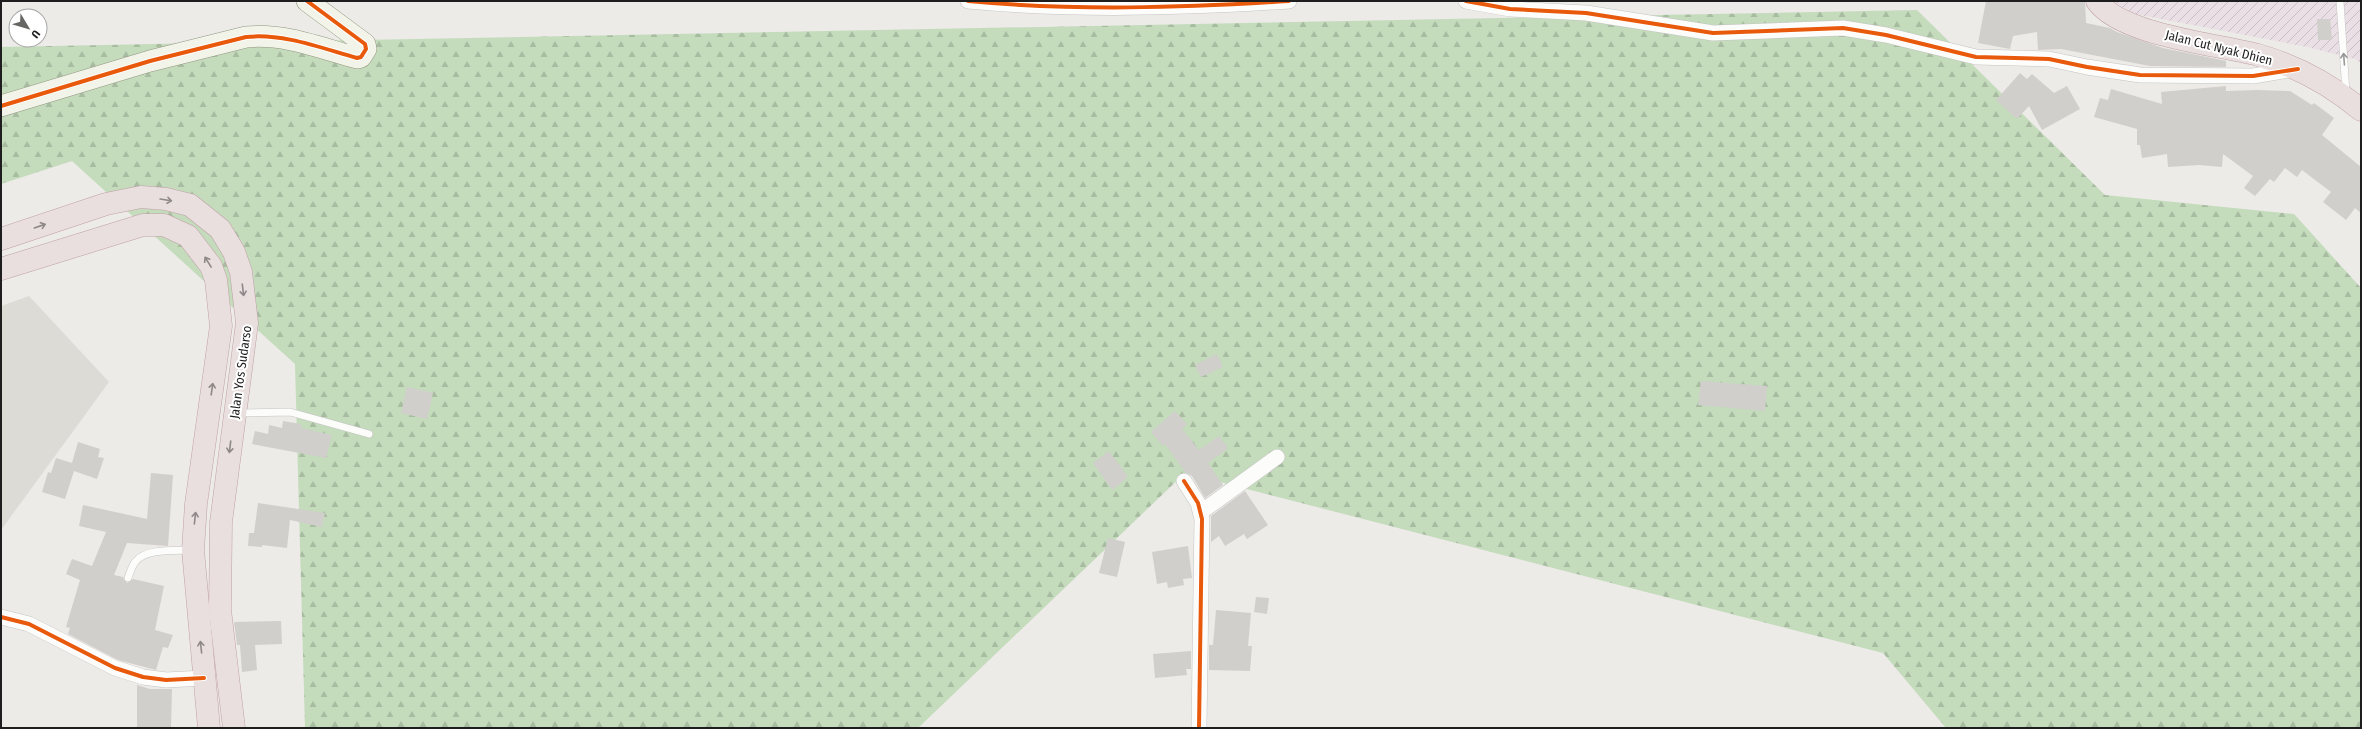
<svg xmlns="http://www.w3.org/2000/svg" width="2362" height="729" viewBox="0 0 2362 729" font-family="'Fira Sans Condensed',sans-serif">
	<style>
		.industrial { fill: url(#industrial-furrows) }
		.airport { fill: #dcdbd5 }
		.forest { fill: url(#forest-firs) }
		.building { fill: #d1cfcc }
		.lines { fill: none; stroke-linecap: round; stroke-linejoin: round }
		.lane-casing { stroke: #c5c4c3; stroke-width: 8 }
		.street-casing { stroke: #c5c4c3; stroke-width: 16 }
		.secondary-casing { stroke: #92967e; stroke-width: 22 }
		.highway-casing { stroke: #c19fa6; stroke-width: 23 }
		.lane { stroke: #fcfcfb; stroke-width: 7 }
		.street { stroke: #fcfcfb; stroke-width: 15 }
		.secondary { stroke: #f2f4ea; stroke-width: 21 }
		.highway { stroke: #e9dfdf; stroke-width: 22 }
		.cycleway-casing { stroke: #fff; stroke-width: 6 }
		.cycleway { stroke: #e8590c; stroke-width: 4 }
		.oneway { stroke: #989898 }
		.oneway2 { stroke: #8e8888 }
		.labels { text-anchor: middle; stroke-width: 4; stroke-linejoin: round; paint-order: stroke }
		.street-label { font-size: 13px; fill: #1e1e1e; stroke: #fff }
	</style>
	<defs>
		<pattern id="industrial-furrows" width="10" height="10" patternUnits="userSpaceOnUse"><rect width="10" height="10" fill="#eadfe5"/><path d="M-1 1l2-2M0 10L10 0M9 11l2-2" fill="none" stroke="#c8bfc4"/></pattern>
		<pattern id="forest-firs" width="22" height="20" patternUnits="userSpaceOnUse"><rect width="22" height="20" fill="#c4dbbc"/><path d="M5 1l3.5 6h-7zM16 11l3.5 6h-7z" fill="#a8bca1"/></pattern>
	</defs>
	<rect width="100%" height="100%" fill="#ecebe7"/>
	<polygon class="industrial" points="2112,1 2361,1 2361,63 2355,59 2307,47 2135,14"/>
	<polygon class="airport" points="29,296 109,382 1,530 1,306"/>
	<polygon class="forest" points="1917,10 2105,195 2294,214 2361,288 2361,728 1946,728 1883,653 1185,473 918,728 305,728 295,364 72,161 1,184 1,47"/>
	<g class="building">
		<polygon points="1986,1 2085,1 2086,23 2110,28 2117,32 2163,48 2226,61 2226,67 2150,66 2061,49 2038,50 2037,32 2013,36 2010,49 1978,43"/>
		<polygon points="2317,19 2330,19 2332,40 2318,40"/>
		<polygon points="2020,73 2027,79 2032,74 2054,93 2067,86 2080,109 2042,130 2029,106 2017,119 1996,100"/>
		<polygon points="2226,86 2226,91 2257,90 2290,91 2312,105 2314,103 2334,118 2322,135 2361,167 2361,213 2355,208 2346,220 2323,202 2331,192 2302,170 2297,177 2285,168 2274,182 2270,179 2255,196 2244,188 2253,176 2223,154 2222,167 2199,165 2168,167 2167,154 2142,158 2140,145 2137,145 2137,129 2094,117 2100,98 2108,100 2111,89 2162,104 2161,92"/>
		<polygon points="1217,354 1223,367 1201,377 1195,365"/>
		<polygon points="1701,381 1767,386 1765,411 1698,405"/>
		<polygon points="407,387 433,393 427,419 401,413"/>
		<polygon points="1175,411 1187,424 1182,429 1199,450 1219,436 1228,448 1208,463 1223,485 1205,498 1192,476 1185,472 1165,444 1163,446 1151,432"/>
		<polygon points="283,421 301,424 301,428 332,435 326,458 252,444 255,431 268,434 269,425 282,428"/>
		<polygon points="78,442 100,449 98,457 104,458 97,479 74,471 65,499 42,492 48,472 51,473 56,458 72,463"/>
		<polygon points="1109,451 1128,477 1112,490 1093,463"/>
		<polygon points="151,473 173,475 168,546 127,543 114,575 123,577 127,583 133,579 164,586 155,630 173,635 168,648 163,647 156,670 118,660 68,634 70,628 66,627 80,580 66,574 72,559 92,566 106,532 79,526 83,505 147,519"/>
		<polygon points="1245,491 1268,525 1247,539 1244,534 1225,546 1219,536 1211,542 1211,516"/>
		<polygon points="258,503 325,513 322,527 290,520 287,548 262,545 262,547 248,546 249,533 254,533"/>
		<polygon points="1108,538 1125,542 1117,577 1099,573"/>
		<polygon points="1188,546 1192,578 1183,579 1184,585 1168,588 1167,582 1157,584 1152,552"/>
		<polygon points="1256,597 1269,598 1267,614 1254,612"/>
		<polygon points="1216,610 1251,613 1248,646 1252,646 1250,671 1209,670 1209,645 1213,645"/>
		<polygon points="281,621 282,644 255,645 257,670 242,672 240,645 237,645 234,622"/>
		<polygon points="1191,651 1191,669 1186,669 1187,675 1155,678 1153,654"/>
		<polygon points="137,685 150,689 172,689 171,728 137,728"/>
	</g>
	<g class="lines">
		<defs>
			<g id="lane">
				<polyline points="2340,1 2346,93"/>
				<polyline points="238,413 290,412 369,434"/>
				<path d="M128 578C130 573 132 565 136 561 147 548 176 551 191 550"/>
			</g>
			<g id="street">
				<path d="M968 1C1075 11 1181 8 1289 1"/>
				<polyline points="1466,1 1510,9 1586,13 1713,33 1843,28 1886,35 1976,57 2049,59 2087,67 2140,75 2253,76 2295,69"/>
				<polyline points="1184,481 1198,503 1202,519 1199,728"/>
				<polyline points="1201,512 1277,457"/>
				<polyline points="1,617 29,624 115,668 143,677 166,680 204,678"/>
			</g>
			<path id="secondary" d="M1 106 150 61 246 37C283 33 321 48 357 58L361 57 366 49 365 44 307 1"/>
			<g id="highway">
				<path d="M2097 1C2121 35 2216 44 2258 55 2297 66 2330 84 2361 110"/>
				<polyline points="1,239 106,204 141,197 166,199 190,205 220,229 234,252 241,272 247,323 221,522 220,610 234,728"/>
				<polyline points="1,269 143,225 164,225 188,236 211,266 216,280 221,326 196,504 193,550 209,728"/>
			</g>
		</defs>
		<use href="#lane" class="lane-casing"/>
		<use href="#street" class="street-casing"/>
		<use href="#secondary" class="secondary-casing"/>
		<use href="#highway" class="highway-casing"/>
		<use href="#lane" class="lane"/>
		<use href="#street" class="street"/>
		<use href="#secondary" class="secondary"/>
		<use href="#highway" class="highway"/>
		<defs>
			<g id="cycleway">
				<path d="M968 1C1075 11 1181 8 1289 1"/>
				<polyline points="1466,1 1510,9 1586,13 1713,33 1843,28 1886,35 1976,57 2049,59 2087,67 2140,75 2253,76 2298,69"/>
				<path d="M1 106 150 61 246 37C283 33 321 48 357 58L361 57 366 49 365 44 307 1"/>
				<polyline points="1184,481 1198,503 1202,519 1199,728"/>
				<polyline points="1,617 29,624 115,668 143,677 166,680 204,678"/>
			</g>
		</defs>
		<use href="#cycleway" class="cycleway-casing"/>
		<use href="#cycleway" class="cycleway"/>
	</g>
	<defs><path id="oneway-shaft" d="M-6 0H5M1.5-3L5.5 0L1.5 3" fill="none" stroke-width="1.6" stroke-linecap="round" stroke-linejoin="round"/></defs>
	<use class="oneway" href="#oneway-shaft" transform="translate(2344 59) rotate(-94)"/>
	<g class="oneway2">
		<use href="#oneway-shaft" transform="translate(166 200) rotate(9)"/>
		<use href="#oneway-shaft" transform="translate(40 226) rotate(-19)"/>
		<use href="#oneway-shaft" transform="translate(208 262) rotate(-122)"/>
		<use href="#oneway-shaft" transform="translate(243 290) rotate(83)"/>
		<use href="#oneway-shaft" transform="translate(212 389) rotate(-82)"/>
		<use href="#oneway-shaft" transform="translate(230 447) rotate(97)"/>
		<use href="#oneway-shaft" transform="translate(195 518) rotate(-84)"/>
		<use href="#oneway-shaft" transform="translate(201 647) rotate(-96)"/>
	</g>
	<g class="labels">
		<g class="street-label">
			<text transform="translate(2219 47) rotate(14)" y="5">Jalan Cut Nyak Dhien</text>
			<text transform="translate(240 372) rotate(-82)" y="5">Jalan Yos Sudarso</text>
		</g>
	</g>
	<rect width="2362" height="729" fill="none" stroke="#1e1e1e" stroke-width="4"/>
	<g transform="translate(28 28) rotate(128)"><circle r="19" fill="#ffffff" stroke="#a5a5a5"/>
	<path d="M0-3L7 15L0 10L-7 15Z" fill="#666664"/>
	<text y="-6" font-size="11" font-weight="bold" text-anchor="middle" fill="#1e1e1e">U</text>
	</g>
</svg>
